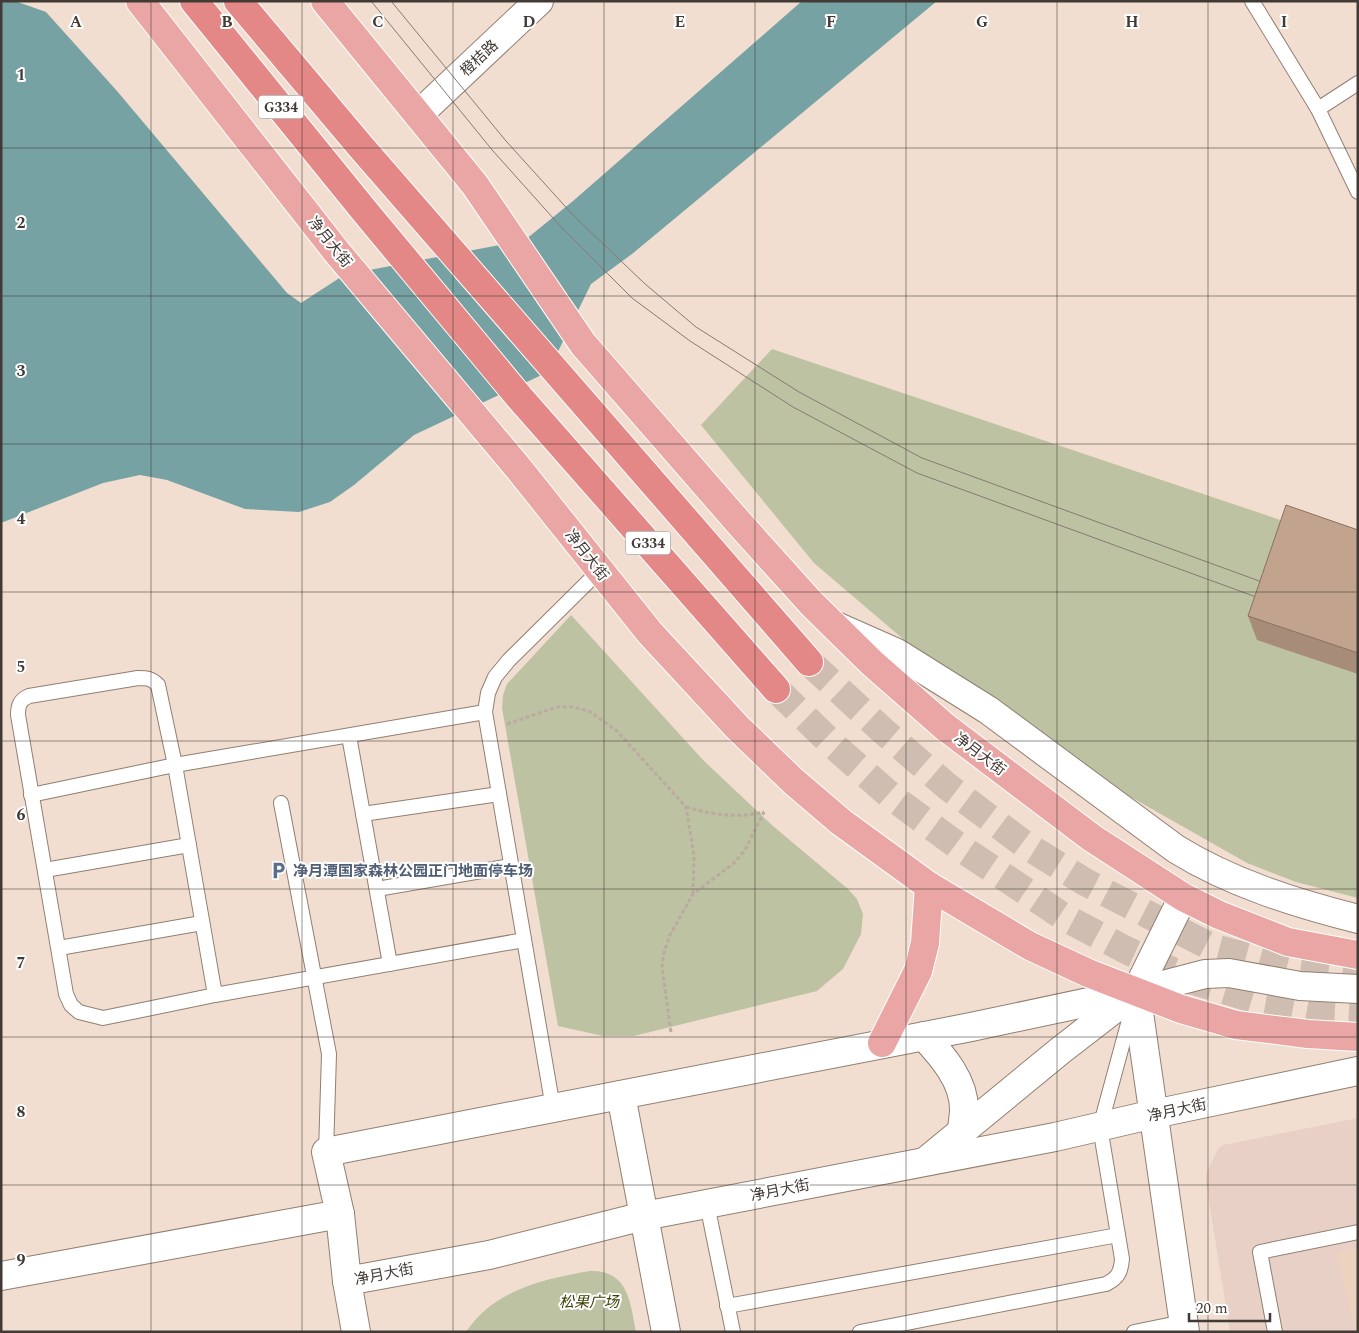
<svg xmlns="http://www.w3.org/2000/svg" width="1359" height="1333" viewBox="0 0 1359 1333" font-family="Spectral,'Noto Sans SC',serif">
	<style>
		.built { fill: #edd2bf }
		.industrial { fill: #e8d0c6 }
		.green { fill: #bdc2a3 }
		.water { fill: #76a2a4 }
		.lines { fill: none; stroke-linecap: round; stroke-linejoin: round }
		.trunk-tunnel { stroke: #cfbdb1; stroke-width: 28; stroke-dasharray: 28 14; stroke-linecap: butt }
		.service-casing { stroke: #917f72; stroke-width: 16 }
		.minor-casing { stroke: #917f72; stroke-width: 30 }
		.tertiary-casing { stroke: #917f72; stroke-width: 30 }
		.primary-casing { stroke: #fff; stroke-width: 30 }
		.trunk-casing { stroke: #fff; stroke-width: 30 }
		.path { stroke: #baaa9f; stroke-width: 3; stroke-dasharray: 4 2.5; stroke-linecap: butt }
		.service { stroke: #fff; stroke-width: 14 }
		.minor { stroke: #fff; stroke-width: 28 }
		.tertiary { stroke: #fff; stroke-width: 28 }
		.primary { stroke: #eaa6a4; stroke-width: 28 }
		.trunk { stroke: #e38886; stroke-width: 28 }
		.tram { stroke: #877a72; stroke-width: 1 }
		.wall { fill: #a78c7a }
		.building { fill: #c2a38e; stroke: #887263 }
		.grid { fill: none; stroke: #423a35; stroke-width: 1; stroke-opacity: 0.55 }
		.labels { text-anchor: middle; stroke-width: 4; stroke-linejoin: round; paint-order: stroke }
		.shield { fill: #fff; stroke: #7b7572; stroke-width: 1 }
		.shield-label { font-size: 14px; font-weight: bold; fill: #423a35 }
		.street-label { font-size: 15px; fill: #423a35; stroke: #fff }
		.service-label { font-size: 15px; font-weight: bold; fill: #4e5e75; stroke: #fff; text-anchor: start }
		.park-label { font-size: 15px; font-style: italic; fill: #3d4004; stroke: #fff }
		.grid-label { font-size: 16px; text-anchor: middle; font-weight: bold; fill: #423a35; stroke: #fff; stroke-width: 4; stroke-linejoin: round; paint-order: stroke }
	</style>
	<rect width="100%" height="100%" fill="#f2ded0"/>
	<polygon class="built" points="1358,1248 1358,1332 1355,1332 1338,1252"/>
	<polygon class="industrial" points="1358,1118 1358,1248 1338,1252 1355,1332 1230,1332 1206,1183 1206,1173 1218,1149 1223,1145"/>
	<g class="green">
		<polygon points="772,349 1358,546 1358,898 1296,882 1247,863 1129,796 964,691 814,563 701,425"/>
		<polygon points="571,615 703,760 773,826 848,889 857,899 863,914 861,934 843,969 817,991 634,1036 603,1036 558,1026 502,708 503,695 507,684"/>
		<path d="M590 1271C628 1270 630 1301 636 1332H466C494 1290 543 1279 590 1271Z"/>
	</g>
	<polygon class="water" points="1,1 15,1 46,12 117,91 287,293 301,303 344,275 525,240 573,201 802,1 937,1 632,254 591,284 548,372 414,435 354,485 330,502 299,512 245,509 167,480 140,475 103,483 1,523"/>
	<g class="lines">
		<g class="trunk-tunnel">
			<polyline points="809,662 882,730 948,787 1024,844 1085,882 1211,947 1289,968 1358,977"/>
			<polyline points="776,689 832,744 892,797 958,846 1064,917 1126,950 1194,981 1257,1000 1316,1011 1358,1013"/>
		</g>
		<defs>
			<g id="service">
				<polyline points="1252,1 1318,109 1358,192"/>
				<polyline points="1318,109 1358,83"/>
				<polyline points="349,736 390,964"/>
				<polyline points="31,795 175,765 485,712"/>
				<polyline points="281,803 329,1054 326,1152"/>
				<polyline points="363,814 499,794"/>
				<polyline points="45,870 189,845"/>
				<polyline points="377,889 511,866"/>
				<polyline points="59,948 202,923"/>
				<path d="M215 995 175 765 158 685C151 678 147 678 138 678L29 696C20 700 18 705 18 715L66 994 71 1005 79 1012 103 1018 215 995 524 940"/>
				<polyline points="553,1108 485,712 488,693 495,677 509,660 599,571"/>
				<polyline points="707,1204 733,1332"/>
				<polyline points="727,1306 1118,1235"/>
				<path d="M860 1332 1106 1284C1118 1278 1121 1272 1122 1259L1100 1127 1132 1009"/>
				<polyline points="1134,1332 1183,1322 1186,1325"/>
				<polyline points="1275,1332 1260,1252 1358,1232"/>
			</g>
			<g id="minor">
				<polyline points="418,115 539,1"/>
				<polyline points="1136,992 1185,1332"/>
				<polyline points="621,1095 666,1332"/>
				<polyline points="347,1281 356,1332"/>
			</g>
			<g id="tertiary">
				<path d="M836 626 897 653 988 710 1176 849C1231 883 1295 903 1358 919"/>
				<polyline points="1358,989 1300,986 1229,973 1205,974 1136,992 971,1027 326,1152 340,1214 347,1281 489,1255 644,1216 1055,1137 1154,1114 1358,1071"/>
				<path d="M924 1036C942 1056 964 1080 964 1109 964 1117 962 1125 962 1132"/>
				<polyline points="927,1160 1061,1050 1136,992 1183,897"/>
				<polyline points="1,1276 340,1214"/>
			</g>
			<g id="primary">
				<polyline points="140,1 336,251 519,469 650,633 737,727 793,781 841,822 929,886 1030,946 1088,973 1181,1009 1236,1025 1308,1034 1358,1037"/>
				<polyline points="325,1 475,185 583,344 739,523 811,603 872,663 945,727 1092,838 1183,897 1219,915 1288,942 1358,955"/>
				<polyline points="882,1043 918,971 925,943 929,886"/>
			</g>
			<g id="trunk">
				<polyline points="194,1 367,214 520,398 776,689"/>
				<polyline points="238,1 361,147 809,662"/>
			</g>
		</defs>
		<use href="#service" class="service-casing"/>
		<use href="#minor" class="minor-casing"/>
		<use href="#tertiary" class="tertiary-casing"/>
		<use href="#primary" class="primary-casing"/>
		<use href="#trunk" class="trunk-casing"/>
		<g class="path">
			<polyline points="507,724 557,707 573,707 589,711 617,731 686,807 694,855 693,894"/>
			<path d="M686 807C712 814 736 819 764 812"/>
			<polyline points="671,1032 662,967 664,952 670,935 693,894 734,863 745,850 764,812"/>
		</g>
		<use href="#service" class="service"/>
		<use href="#minor" class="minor"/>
		<use href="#tertiary" class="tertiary"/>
		<use href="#primary" class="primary"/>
		<use href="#trunk" class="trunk"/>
		<g class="tram">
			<polyline points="371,1 493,151 562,228 632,298 690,341 793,407 917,473 1267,601"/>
			<polyline points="391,1 506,141 573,215 644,283 696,327 799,392 922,458 1273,586"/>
		</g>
	</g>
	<polygon class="wall" points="1358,530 1358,674 1257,640 1248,616"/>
	<polygon class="building" points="1286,505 1358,530 1358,653 1248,616"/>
	<path class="grid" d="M151 1V1332M302 1V1332M453 1V1332M604 1V1332M755 1V1332M906 1V1332M1057 1V1332M1208 1V1332M1 148H1358M1 296H1358M1 444H1358M1 592H1358M1 741H1358M1 889H1358M1 1037H1358M1 1185H1358"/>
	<defs>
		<symbol id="parking-bare" viewBox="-9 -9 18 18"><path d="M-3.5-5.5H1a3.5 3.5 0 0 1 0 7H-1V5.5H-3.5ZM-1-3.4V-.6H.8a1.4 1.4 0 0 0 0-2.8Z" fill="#5c6f8a" stroke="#fff" stroke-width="2.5" paint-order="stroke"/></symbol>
	</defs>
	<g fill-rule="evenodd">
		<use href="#parking-bare" x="266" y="858" width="25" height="25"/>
	</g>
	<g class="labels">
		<g class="shield">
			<rect x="258.5" y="95.5" width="45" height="23" rx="4"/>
			<rect x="625.5" y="531.5" width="45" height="23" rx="4"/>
		</g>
		<g class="shield-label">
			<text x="281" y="112">G334</text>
			<text x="648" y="548">G334</text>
		</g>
		<g class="street-label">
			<text transform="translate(479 58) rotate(-43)" y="5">橙桔路</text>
			<text transform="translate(330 242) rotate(51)" y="5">净月大街</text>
			<text transform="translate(587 555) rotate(52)" y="5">净月大街</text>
			<text transform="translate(980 754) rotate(37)" y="5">净月大街</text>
			<text transform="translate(1177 1110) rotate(-12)" y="5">净月大街</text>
			<text transform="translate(780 1190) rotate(-11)" y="5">净月大街</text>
			<text transform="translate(384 1274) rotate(-11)" y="5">净月大街</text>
		</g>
		<g class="service-label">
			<text x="293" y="876">净月潭国家森林公园正门地面停车场</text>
		</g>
		<g class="park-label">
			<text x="589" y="1307">松果广场</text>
		</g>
	</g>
	<g class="grid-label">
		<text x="76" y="27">A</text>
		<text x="227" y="27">B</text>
		<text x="378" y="27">C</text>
		<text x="529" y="27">D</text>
		<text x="680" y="27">E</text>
		<text x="831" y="27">F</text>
		<text x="982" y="27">G</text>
		<text x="1132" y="27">H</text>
		<text x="1284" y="27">I</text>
		<text x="21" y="80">1</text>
		<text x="21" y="228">2</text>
		<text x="21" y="376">3</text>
		<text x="21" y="524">4</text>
		<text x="21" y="672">5</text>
		<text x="21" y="820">6</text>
		<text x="21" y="968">7</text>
		<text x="21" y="1117">8</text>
		<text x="21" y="1265">9</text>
	</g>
	<rect width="1359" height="1333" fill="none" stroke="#423a35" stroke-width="5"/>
	<path d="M1189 1313v8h81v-8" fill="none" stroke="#423a35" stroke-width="2.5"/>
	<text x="1196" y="1313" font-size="15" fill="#423a35" stroke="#ffffff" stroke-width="4" paint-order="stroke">20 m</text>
</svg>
